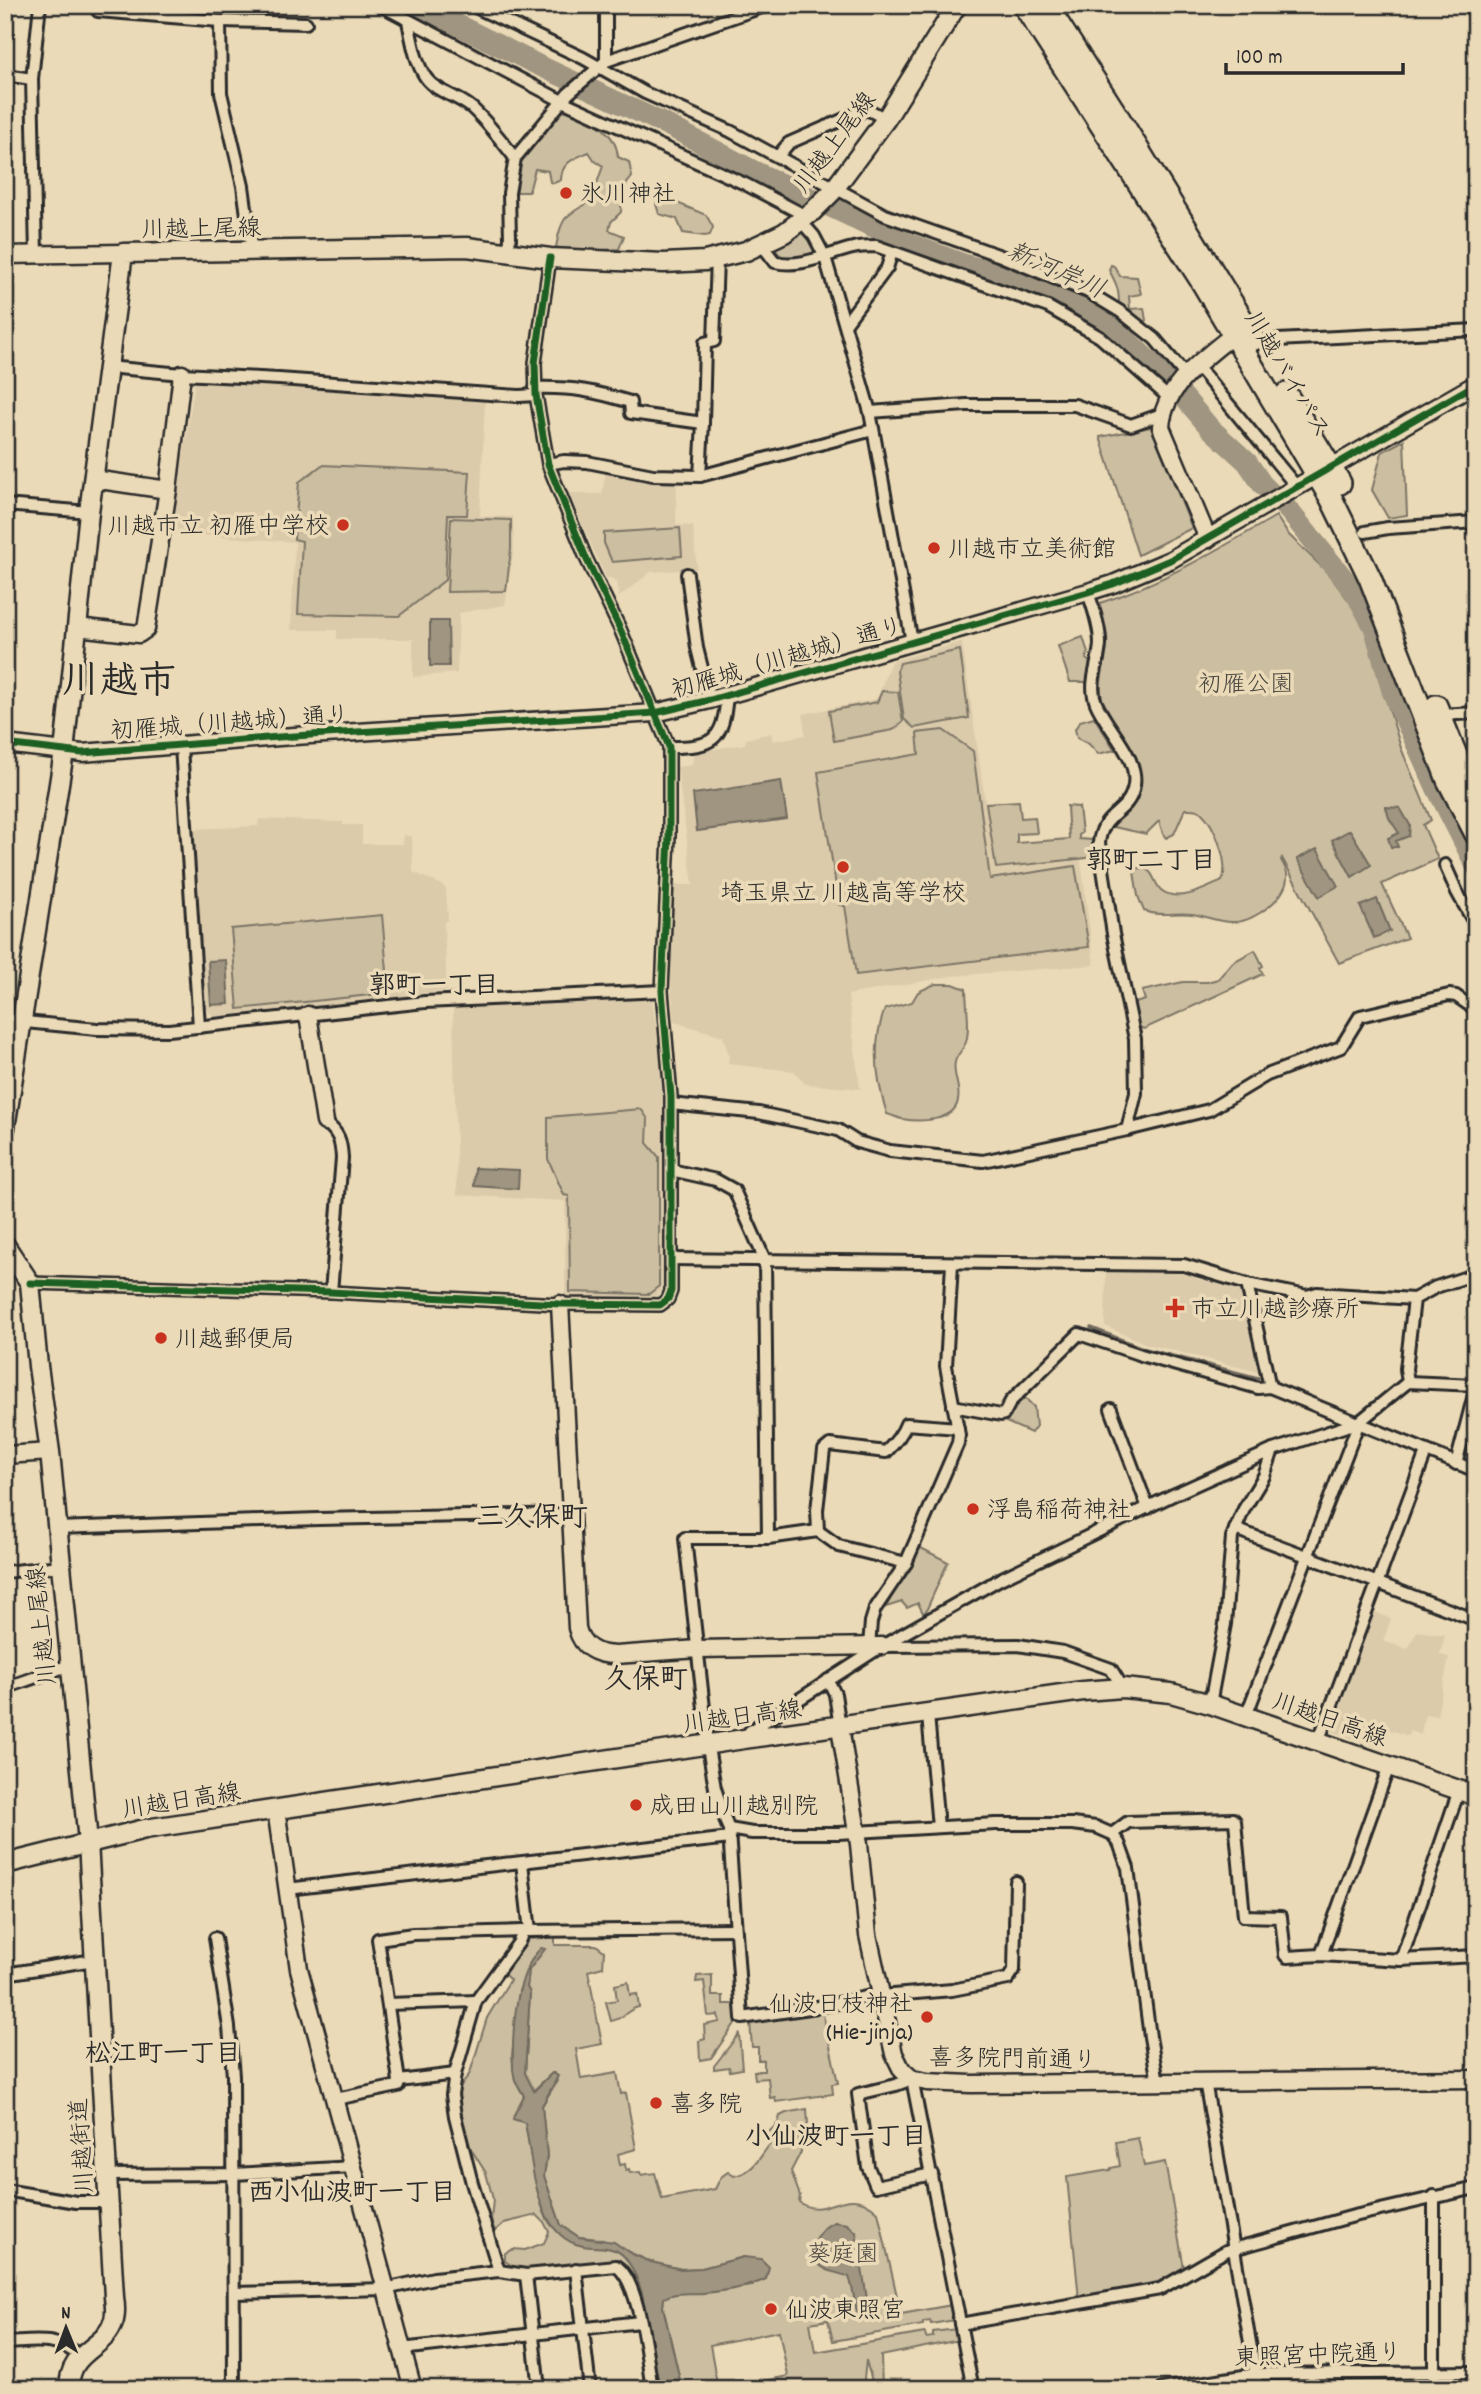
<svg xmlns="http://www.w3.org/2000/svg" width="1481" height="2394" viewBox="0 0 1481 2394" font-family="Dekko,'Klee One',sans-serif">
	<style>
		.built { fill: #dbcbab }
		.green { fill: #ccbea0; stroke: #7c7466; stroke-width: 2 }
		.water { fill: #9f9580; stroke: #716b5e; stroke-width: 2 }
		.lines { fill: none; stroke-linecap: round; stroke-linejoin: round }
		.stream { stroke: #716b5e; stroke-width: 3.5 }
		.river { stroke: #9f9580; stroke-width: 21 }
		.street-casing { stroke: #2b2b2b; stroke-width: 16 }
		.secondary-casing { stroke: #2b2b2b; stroke-width: 21 }
		.primary-casing { stroke: #2b2b2b; stroke-width: 23 }
		.highway-casing { stroke: #2b2b2b; stroke-width: 26 }
		.street { stroke: #ebdab7; stroke-width: 10 }
		.secondary { stroke: #ebdab7; stroke-width: 16 }
		.primary { stroke: #ebdab7; stroke-width: 18 }
		.highway { stroke: #ebdab7; stroke-width: 21 }
		.cycleway-casing { stroke: #ebdab7; stroke-width: 11 }
		.cycleway { stroke: #1b5e20; stroke-width: 7 }
		.poi-dot { fill: #c8321e; stroke: #ebdab7; stroke-width: 2.5 }
		.labels { text-anchor: middle; stroke-width: 7; stroke-linejoin: round; paint-order: stroke }
		.street-label { font-size: 24px; fill: #2b2b2b; stroke: #ebdab7 }
		.poi-label { font-size: 24px; fill: #2b2b2b; stroke: #ebdab7; text-anchor: start }
		.park-label { font-size: 24px; fill: #4b4842; stroke: #ebdab7 }
		.water-label { font-size: 26px; font-style: italic; fill: #484640; stroke: #ebdab7 }
		.neighbourhood-label { font-size: 26px; font-weight: bold; fill: #2b2b2b; stroke: #ebdab7 }
		.quarter-label { font-size: 28px; font-weight: bold; fill: #2b2b2b; stroke: #ebdab7 }
		.town-label { font-size: 38px; font-weight: bold; fill: #2b2b2b; stroke: #ebdab7 }
	</style>
	<rect width="100%" height="100%" fill="#ebdab7"/>
	<filter id="ink" filterUnits="userSpaceOnUse"><feTurbulence type="fractalNoise" baseFrequency=".0143" numOctaves="2"/><feDisplacementMap in="SourceGraphic" scale="14" xChannelSelector="R" yChannelSelector="G"/><feConvolveMatrix kernelMatrix="1 2 1 2 8 2 1 2 1" color-interpolation-filters="sRGB"/></filter>
	<g filter="url(#ink)">
		<g class="built">
			<polygon points="195,380 485,399 480,516 513,517 514,548 505,605 459,613 457,673 413,677 413,639 337,639 337,630 291,630 295,542 172,533"/>
			<polygon points="606,470 677,479 676,525 693,526 697,569 651,572 619,597 616,581 611,578 606,578 568,493 602,494"/>
			<polygon points="962,642 995,869 1081,860 1094,965 951,976 848,995 860,1089 805,1084 794,1071 728,1064 729,1056 723,1036 674,1022 670,967 673,885 693,885 677,767 692,765 694,752 745,744 746,739 771,733 773,741 805,735 803,714 877,699 891,661"/>
			<polygon points="259,819 343,822 343,825 362,825 362,844 403,844 404,835 412,837 413,872 442,885 446,889 448,920 444,922 447,991 216,1018 201,1005 193,829 258,826"/>
			<polygon points="652,997 664,1090 663,1286 660,1293 653,1299 565,1296 565,1201 457,1195 453,1009"/>
			<polygon points="1106,1271 1193,1274 1198,1279 1241,1290 1258,1372 1147,1344 1105,1326"/>
			<polygon points="1373,1611 1391,1619 1383,1641 1408,1649 1417,1631 1445,1635 1440,1655 1449,1657 1437,1716 1425,1714 1421,1735 1410,1731 1408,1736 1387,1729 1380,1748 1328,1730"/>
		</g>
		<g class="green">
			<path d="M567 110C590 120 616 129 618 157L629 162 632 177 622 190 621 212 611 222 609 230 624 236 619 249C606 250 565 252 556 247 558 238 559 227 565 219 574 208 595 203 599 190L596 186 603 166 595 161 589 152C575 158 561 162 561 180L554 183 550 182 548 171 535 169 529 192H514L517 167 561 113Z"/>
			<polygon points="663,197 706,215 713,227 710,235 705,236 683,233 677,219 659,214 656,204 659,198"/>
			<path d="M805 230 816 244V251C802 258 785 265 775 249Z"/>
			<path d="M1111 265 1114 266 1120 276 1137 277 1141 294 1129 296 1130 309 1144 308 1147 327 1119 303C1119 289 1116 283 1109 270Z"/>
			<polygon points="1151,427 1192,528 1138,555 1100,437"/>
			<polygon points="1404,440 1407,515 1388,518 1372,490 1382,452"/>
			<polygon points="322,465 470,472 467,515 448,515 445,580 399,616 298,614 302,541 294,539 299,482"/>
			<path d="M1276 516 1288 534 1327 572 1359 611 1372 642 1374 659 1401 748 1431 820 1423 825 1438 859 1382 884 1407 938 1339 963 1282 858 1281 860C1283 864 1287 870 1287 874 1289 897 1255 921 1235 922 1218 923 1208 916 1192 914 1176 912 1159 917 1144 911L1138 896 1134 872 1138 868C1155 868 1152 881 1161 890 1178 904 1206 888 1222 881 1230 864 1215 825 1201 812 1197 808 1191 809 1185 809L1174 834 1166 838 1163 834 1159 821 1146 834 1109 826C1114 820 1121 818 1126 812 1161 778 1117 732 1102 699 1097 677 1109 659 1107 637 1106 626 1101 614 1097 604 1162 583 1218 550 1276 516Z"/>
			<polygon points="451,518 511,520 511,549 506,591 447,592"/>
			<polygon points="680,528 682,556 612,562 604,543 604,533"/>
			<polygon points="1083,637 1088,653 1086,659 1091,663 1087,684 1085,682 1070,682 1058,646"/>
			<polygon points="960,650 969,718 914,728 904,719 897,671 900,663"/>
			<polygon points="882,691 898,692 903,722 893,730 834,741 829,711 877,702"/>
			<polygon points="1094,717 1115,750 1098,754 1089,744 1077,738 1075,729 1080,721"/>
			<polygon points="943,730 973,751 990,879 1075,866 1089,947 856,975 845,906 839,905 818,772 919,754 917,733"/>
			<polygon points="1019,801 1021,818 1035,817 1037,833 1017,834 1017,843 1069,839 1067,806 1079,807 1082,833 1079,835 1079,839 1092,840 1095,857 996,868 986,803"/>
			<polygon points="382,915 389,993 238,1009 231,929"/>
			<polygon points="1255,950 1263,966 1260,968 1263,974 1144,1029 1139,1027 1132,1004 1145,1000 1142,991 1183,982 1207,982 1218,979 1233,962"/>
			<path d="M935 984H953L966 989C966 1004 970 1023 967 1038 966 1048 957 1053 955 1062 952 1074 961 1087 958 1100 955 1122 919 1122 902 1119 897 1118 892 1115 887 1114 876 1080 872 1042 885 1009L912 1002 918 992Z"/>
			<polygon points="641,1109 648,1119 647,1143 659,1157 659,1286 649,1294 570,1292 569,1196 564,1195 548,1159 548,1117"/>
			<polygon points="1023,1396 1034,1407 1036,1426 1031,1433 1006,1422 1015,1404"/>
			<polygon points="919,1547 948,1562 926,1611 923,1613 918,1603 907,1608 902,1602 886,1607"/>
			<path d="M555 1937V1945H596L604 1951 603 1967 588 1971 602 2044 576 2049 581 2079 617 2073 621 2094 626 2093 636 2149 618 2154 620 2165 625 2164 626 2170 629 2169 630 2173 640 2172 641 2175 655 2173 662 2199 715 2189 721 2177 728 2172 734 2176C754 2172 759 2158 770 2144L767 2134 778 2123 780 2116 786 2113 807 2109 808 2124 799 2135 797 2140 801 2144V2152L791 2171 800 2196 799 2202C825 2222 846 2181 878 2212L901 2314 952 2305 955 2320 931 2324 930 2321 923 2322V2325L833 2341 828 2320 810 2323 815 2352 925 2333 926 2338 933 2337V2332L956 2329 959 2340 881 2356 882 2389H873C873 2379 868 2371 866 2360L863 2389H722L788 2376 779 2331 710 2345 718 2389H682L663 2307 664 2298 671 2294 706 2292 753 2286 744 2257 702 2268 681 2269 651 2262 600 2239 579 2237 561 2225 544 2176 547 2156 542 2106 557 2081 555 2073H552L533 2091 525 2073 530 1993 527 1988 529 1970 544 1949 533 1957 519 1991 512 2055 515 2080 524 2096 514 2115 525 2122C530 2145 536 2209 552 2226 558 2232 581 2239 590 2243 605 2250 618 2246 627 2260 653 2298 645 2348 662 2389H657L635 2283 629 2270 618 2262 520 2271 505 2261V2253L513 2249 525 2250 544 2243 549 2232 544 2222 537 2215 504 2223 495 2231 491 2221 493 2199 486 2173 466 2141 458 2111V2091L470 2073 487 2018 510 1980 502 1972 529 1939Z"/>
			<polygon points="712,1975 712,1996 723,1996 723,2004 734,2004 736,2022 711,2058 700,2060 699,2041 705,2039 704,2025 720,2022 718,2015 708,2016 704,1981 696,1982 697,1976"/>
			<path d="M628 1982 630 1995 637 1994 639 2007C627 2009 624 2019 611 2021L606 2002 617 2000 615 1985Z"/>
			<polygon points="816,2011 823,2014 838,2083 832,2084 833,2094 776,2102 775,2097 770,2098 768,2078 755,2079 754,2071 764,2071 764,2060 758,2060 758,2047 752,2047 750,2022"/>
			<polygon points="739,2034 742,2069 730,2071 729,2067 714,2069 714,2066"/>
			<polygon points="1138,2138 1144,2166 1165,2162 1184,2268 1157,2283 1079,2299 1067,2177 1110,2170 1111,2168 1120,2166 1116,2142"/>
		</g>
		<g class="water">
			<polygon points="430,621 448,621 449,666 430,666"/>
			<polygon points="781,781 787,819 697,831 693,794"/>
			<polygon points="1386,807 1400,808 1410,825 1409,836 1396,841 1398,847 1391,847 1388,838 1399,833 1389,818"/>
			<polygon points="1350,830 1371,865 1352,877 1332,840"/>
			<polygon points="1317,849 1338,886 1319,897 1297,859"/>
			<polygon points="1377,899 1390,931 1374,938 1360,906"/>
			<polygon points="226,960 229,1004 211,1005 208,961"/>
			<polygon points="475,1168 519,1170 518,1189 474,1186"/>
			<path d="M541 1948 545 1949 529 1970 527 1987 530 1993 525 2073 534 2091 552 2073 558 2076 542 2106 547 2156 544 2176 561 2225 579 2237 614 2242 630 2253 651 2262 681 2269 702 2268 744 2257 761 2259 769 2267 766 2279C748 2288 725 2291 704 2293 691 2294 676 2291 664 2298L663 2307 682 2389H662C645 2349 653 2297 627 2260 616 2244 600 2249 583 2246 534 2237 533 2161 525 2123L513 2119 514 2115 524 2096 515 2080 513 2070C512 2035 514 1974 541 1948Z"/>
			<path d="M835 2222 847 2224 856 2232 870 2317 859 2318C854 2305 854 2290 849 2277 841 2273 830 2273 822 2267 805 2255 817 2227 835 2222Z"/>
		</g>
		<g class="lines">
			<polyline class="stream" points="1091,1328 1145,1349 1258,1378"/>
			<polyline class="river" points="418,5 536,64 669,126 754,171 905,242 966,265 1012,276 1057,295 1107,321 1171,382 1210,428 1247,462 1262,484 1289,511 1337,570 1357,596 1374,627 1392,691 1437,789 1476,866"/>
			<defs>
				<g id="street">
					<polyline points="99,5 98,11 220,21 221,93 243,186 252,252"/>
					<polyline points="380,5 562,101 745,184 806,216"/>
					<polyline points="471,5 583,58 645,93 730,131 885,215 998,255 1088,292 1121,312 1155,339 1186,376"/>
					<polyline points="606,5 606,61"/>
					<polyline points="220,21 306,23"/>
					<path d="M408 21C412 40 415 62 426 78 436 92 458 96 472 108 488 123 502 141 515 158"/>
					<polyline points="5,75 32,79"/>
					<polyline points="778,156 789,143 867,109 886,119"/>
					<polyline points="800,220 814,236 825,257 870,412 912,642"/>
					<path d="M762 245 775 262C802 268 827 254 853 248 860 246 868 246 876 246L1048 307 1100 337 1168 397"/>
					<polyline points="508,251 510,239 509,193 515,158 568,94 606,61 768,5"/>
					<polyline points="36,255 32,79 40,5"/>
					<polyline points="845,324 887,268 892,252"/>
					<polyline points="1255,341 1476,330"/>
					<polyline points="1197,366 1296,486"/>
					<polyline points="107,367 182,374 279,379 519,396 536,395"/>
					<path d="M535 388C574 387 593 391 630 402L631 413 703 423 705 343 714 341 717 259"/>
					<polyline points="870,412 966,405 1075,405 1131,425 1162,414"/>
					<polyline points="548,464 564,461 587,462 653,475 700,476 873,430"/>
					<polyline points="700,476 703,423"/>
					<polyline points="5,505 89,512"/>
					<polyline points="1365,532 1388,528 1476,522"/>
					<polyline points="687,574 697,648 710,700"/>
					<polyline points="1439,715 1476,713"/>
					<polyline points="181,746 199,1027"/>
					<path d="M669 747C714 747 723 741 727 695"/>
					<polyline points="1445,865 1457,892 1476,926"/>
					<polyline points="5,1020 97,1029 169,1030 425,1002 662,991"/>
					<path d="M671 1104 759 1113 838 1130 857 1142 890 1151 983 1161 1127 1130 1136 1093 1135 1039 1113 934 1099 843C1102 813 1127 814 1133 790 1142 759 1107 730 1096 703 1088 683 1099 664 1100 644 1100 626 1093 608 1088 592"/>
					<path d="M325 1122C339 1133 341 1141 342 1158L331 1292"/>
					<polyline points="1127,1130 1209,1110 1267,1075 1341,1047 1360,1016 1449,995 1456,996 1476,1010"/>
					<polyline points="671,1170 716,1180 734,1190 765,1260 768,1538"/>
					<polyline points="671,1259 1184,1265 1247,1284 1270,1387 1476,1471"/>
					<polyline points="30,1283 331,1292 560,1304 660,1305 668,1299 671,1291 671,1096 662,991 669,836 669,747 621,631 586,558 548,464 536,395 535,363 550,258"/>
					<polyline points="1247,1284 1307,1296 1317,1293 1414,1299"/>
					<polyline points="1408,1382 1406,1369 1414,1299 1436,1287 1476,1274"/>
					<polyline points="953,1406 1001,1415 1004,1414 1011,1401 1079,1334 1141,1355 1258,1388 1270,1387"/>
					<polyline points="1111,1409 1148,1508"/>
					<polyline points="1456,1464 1476,1387"/>
					<polyline points="57,1528 318,1519 570,1514"/>
					<polyline points="1235,1529 1476,1620"/>
					<path d="M818 1531 817 1510 824 1450 830 1445 886 1452C894 1444 902 1435 906 1424L958 1428"/>
					<polyline points="906,1563 839,1546 818,1531 768,1538 685,1538 709,1753 715,1788 727,1825 729,1829 752,1833 838,1833 996,1824 1072,1824 1096,1827 1112,1834 1119,1843 1128,1868 1150,2037 1158,2082"/>
					<polyline points="5,1572 60,1566"/>
					<polyline points="869,1646 871,1622 875,1609 906,1563 958,1443 959,1435 946,1366 952,1264"/>
					<polyline points="885,1646 1018,1645 1063,1652 1111,1669 1123,1688"/>
					<polyline points="828,1680 835,1694 840,1727"/>
					<polyline points="5,1688 70,1665"/>
					<polyline points="1210,1704 1225,1624 1232,1537 1244,1509 1264,1476 1273,1450"/>
					<polyline points="928,1715 938,1827"/>
					<polyline points="1246,1716 1359,1422"/>
					<polyline points="744,1739 750,1731 882,1646 1000,1579 1175,1494 1273,1450 1359,1422 1408,1382 1476,1385"/>
					<polyline points="1318,1742 1426,1452"/>
					<polyline points="729,1832 742,2018 824,2006 880,1994"/>
					<polyline points="1112,1834 1128,1822 1233,1819 1235,1821 1244,1916 1281,1917 1285,1955 1287,1957 1321,1955 1401,1960 1476,1956"/>
					<polyline points="522,1863 530,1931"/>
					<polyline points="287,1889 730,1838"/>
					<polyline points="215,1938 229,2027 233,2076 234,2389"/>
					<polyline points="1321,1955 1389,1766"/>
					<polyline points="1401,1960 1459,1790"/>
					<polyline points="5,1974 94,1960"/>
					<polyline points="881,1996 952,1990 1008,1979 1014,1970 1016,1882"/>
					<polyline points="388,2004 476,2001"/>
					<polyline points="399,2081 455,2074"/>
					<polyline points="1205,2081 1258,2389"/>
					<polyline points="336,2099 398,2086 399,2081 378,1939 413,1934 523,1931"/>
					<polyline points="932,2174 876,2186 868,2167 858,2094 896,2085 912,2079 973,2389"/>
					<polyline points="108,2175 234,2174 353,2167"/>
					<polyline points="5,2190 76,2202 109,2202"/>
					<polyline points="576,2269 590,2389"/>
					<polyline points="499,2271 472,2183 455,2116 452,2095 455,2074 476,2001 519,1942 523,1931 735,1929"/>
					<polyline points="526,2275 539,2389"/>
					<path d="M235 2293 385 2289 434 2278 499 2271 526 2275 616 2266C640 2281 647 2360 652 2389"/>
					<polyline points="960,2324 1160,2289 1226,2251 1354,2216 1476,2188"/>
					<path d="M5 2343C34 2342 58 2336 81 2357"/>
					<polyline points="401,2349 640,2322"/>
					<polyline points="1162,2389 1256,2374 1476,2372"/>
					<polyline points="1434,2389 1434,2196"/>
				</g>
				<g id="secondary">
					<polyline points="5,255 123,253"/>
					<polyline points="93,479 168,490"/>
					<path d="M1208 539 1161 427C1164 385 1204 359 1234 334"/>
					<polyline points="77,627 139,634 146,629 168,490 182,374"/>
					<polyline points="5,744 82,753 279,737 655,713 710,700 1088,592 1113,584 1170,560 1476,384"/>
					<polyline points="308,1015 325,1122"/>
					<path d="M560 1304 577 1628C582 1648 597 1655 616 1655L698 1649 882 1646"/>
					<polyline points="5,1455 50,1452"/>
					<polyline points="840,1727 859,1844 868,1935 894,2054 902,2070 912,2079 927,2082 971,2084 1476,2079"/>
					<polyline points="276,1809 299,1969 413,2389"/>
				</g>
				<g id="primary">
					<polyline points="5,1128 64,752 89,512 123,253 467,247 550,258 664,263 705,261 746,251 784,233 812,212 832,192 886,119 957,5"/>
					<path d="M5 1245 30 1283 38 1366 50 1452 88 1842 114 2297C115 2304 116 2312 114 2320 105 2351 69 2348 69 2389"/>
					<polyline points="5,1864 145,1829 744,1739 1083,1691 1123,1688 1171,1693 1210,1704 1476,1796"/>
				</g>
				<g id="highway">
					<polyline points="1024,5 1201,280 1331,498 1370,578 1448,780 1476,834"/>
					<polyline points="1046,5 1123,125 1254,339"/>
					<polyline points="1286,394 1340,483"/>
					<polyline points="1436,706 1476,804"/>
				</g>
			</defs>
			<use href="#street" class="street-casing"/>
			<use href="#secondary" class="secondary-casing"/>
			<use href="#primary" class="primary-casing"/>
			<use href="#highway" class="highway-casing"/>
			<use href="#street" class="street"/>
			<use href="#secondary" class="secondary"/>
			<use href="#primary" class="primary"/>
			<use href="#highway" class="highway"/>
			<defs>
				<g id="cycleway">
					<polyline points="5,744 82,753 279,737 655,713 710,700 1088,592 1113,584 1170,560 1476,384"/>
					<polyline points="30,1283 331,1292 560,1304 660,1305 668,1299 671,1291 671,1096 662,991 669,836 669,747 621,631 586,558 548,464 536,395 535,363 550,258"/>
				</g>
			</defs>
			<use href="#cycleway" class="cycleway-casing"/>
			<use href="#cycleway" class="cycleway"/>
		</g>
	</g>
	<g class="poi-dot">
		<circle cx="566" cy="193" r="7"/>
		<circle cx="343" cy="525" r="7"/>
		<circle cx="934" cy="548" r="7"/>
		<circle cx="843" cy="867" r="7"/>
		<path d="M1171.5 1297.5h7v7h7v7h-7v7h-7v-7h-7v-7h7z"/>
		<circle cx="161" cy="1338" r="7"/>
		<circle cx="973" cy="1509" r="7"/>
		<circle cx="636" cy="1805" r="7"/>
		<circle cx="927" cy="2017" r="7"/>
		<circle cx="656" cy="2103" r="7"/>
		<circle cx="771" cy="2309" r="7"/>
	</g>
	<g class="labels">
		<g class="street-label">
			<text transform="translate(834 142) rotate(-53)" y="8">川越上尾線</text>
			<text transform="translate(201 228) rotate(-1)" y="8">川越上尾線</text>
			<text transform="translate(1288 374) rotate(59)" y="8">川越バイパス</text>
			<text transform="translate(787 657) rotate(-16)" y="8">初雁城（川越城）通り</text>
			<text transform="translate(230 722) rotate(-4)" y="8">初雁城（川越城）通り</text>
			<text transform="translate(41 1626) rotate(-96)" y="8">川越上尾線</text>
			<text transform="translate(742 1716) rotate(-8)" y="8">川越日高線</text>
			<text transform="translate(1330 1719) rotate(19)" y="8">川越日高線</text>
			<text transform="translate(181 1800) rotate(-9)" y="8">川越日高線</text>
			<text transform="translate(1013 2058) rotate(1)" y="8">喜多院門前通り</text>
			<text transform="translate(81 2146) rotate(-94)" y="8">川越街道</text>
			<text transform="translate(1318 2354) rotate(-2)" y="8">東照宮中院通り</text>
		</g>
		<g class="poi-label">
			<text x="580" y="201">氷川神社</text>
			<text x="329" y="533" text-anchor="end">川越市立 初雁中学校</text>
			<text x="948" y="556">川越市立美術館</text>
			<text x="843" y="900" text-anchor="middle">埼玉県立 川越高等学校</text>
			<text x="1191" y="1316">市立川越診療所</text>
			<text x="175" y="1346">川越郵便局</text>
			<text x="987" y="1517">浮島稲荷神社</text>
			<text x="650" y="1813">成田山川越別院</text>
			<text x="913" y="2011" text-anchor="end">仙波日枝神社<tspan x="913" dy="28">(Hie-jinja)</tspan></text>
			<text x="670" y="2111">喜多院</text>
			<text x="785" y="2317">仙波東照宮</text>
		</g>
		<g class="park-label">
			<text x="1246" y="691">初雁公園</text>
			<text x="843" y="2261">葵庭園</text>
		</g>
		<g class="water-label">
			<text transform="translate(1057 269) rotate(24)" y="9">新河岸川</text>
		</g>
		<g class="neighbourhood-label">
			<text x="1151" y="868">郭町二丁目</text>
			<text x="434" y="993">郭町一丁目</text>
			<text x="163" y="2061">松江町一丁目</text>
			<text x="836" y="2144">小仙波町一丁目</text>
			<text x="352" y="2200">西小仙波町一丁目</text>
		</g>
		<g class="quarter-label">
			<text x="532" y="1525">三久保町</text>
			<text x="646" y="1687">久保町</text>
		</g>
		<g class="town-label">
			<text x="119" y="692">川越市</text>
		</g>
	</g>
	<rect width="1481" height="2394" fill="none" stroke="#ebdab7" stroke-width="28"/>
	<rect x="14" y="14" width="1453" height="2366" fill="none" stroke="#2b2b2b" stroke-width="2.5" filter="url(#ink)"/>
	<g transform="translate(66 2328) rotate(359)" stroke="#ebdab7" stroke-width="5" paint-order="stroke">
	<path d="M0-5L12 26L0 18L-12 26Z" fill="#2b2b2b"/>
	<text y="-10" font-size="19" font-weight="bold" text-anchor="middle" fill="#2b2b2b">N</text>
	</g>
	<path d="M1226 63v10h177v-10" fill="none" stroke="#2b2b2b" stroke-width="3.5"/>
	<text x="1236" y="63" font-size="21" fill="#2b2b2b" stroke="#ebdab7" stroke-width="5" paint-order="stroke">100 m</text>
</svg>
